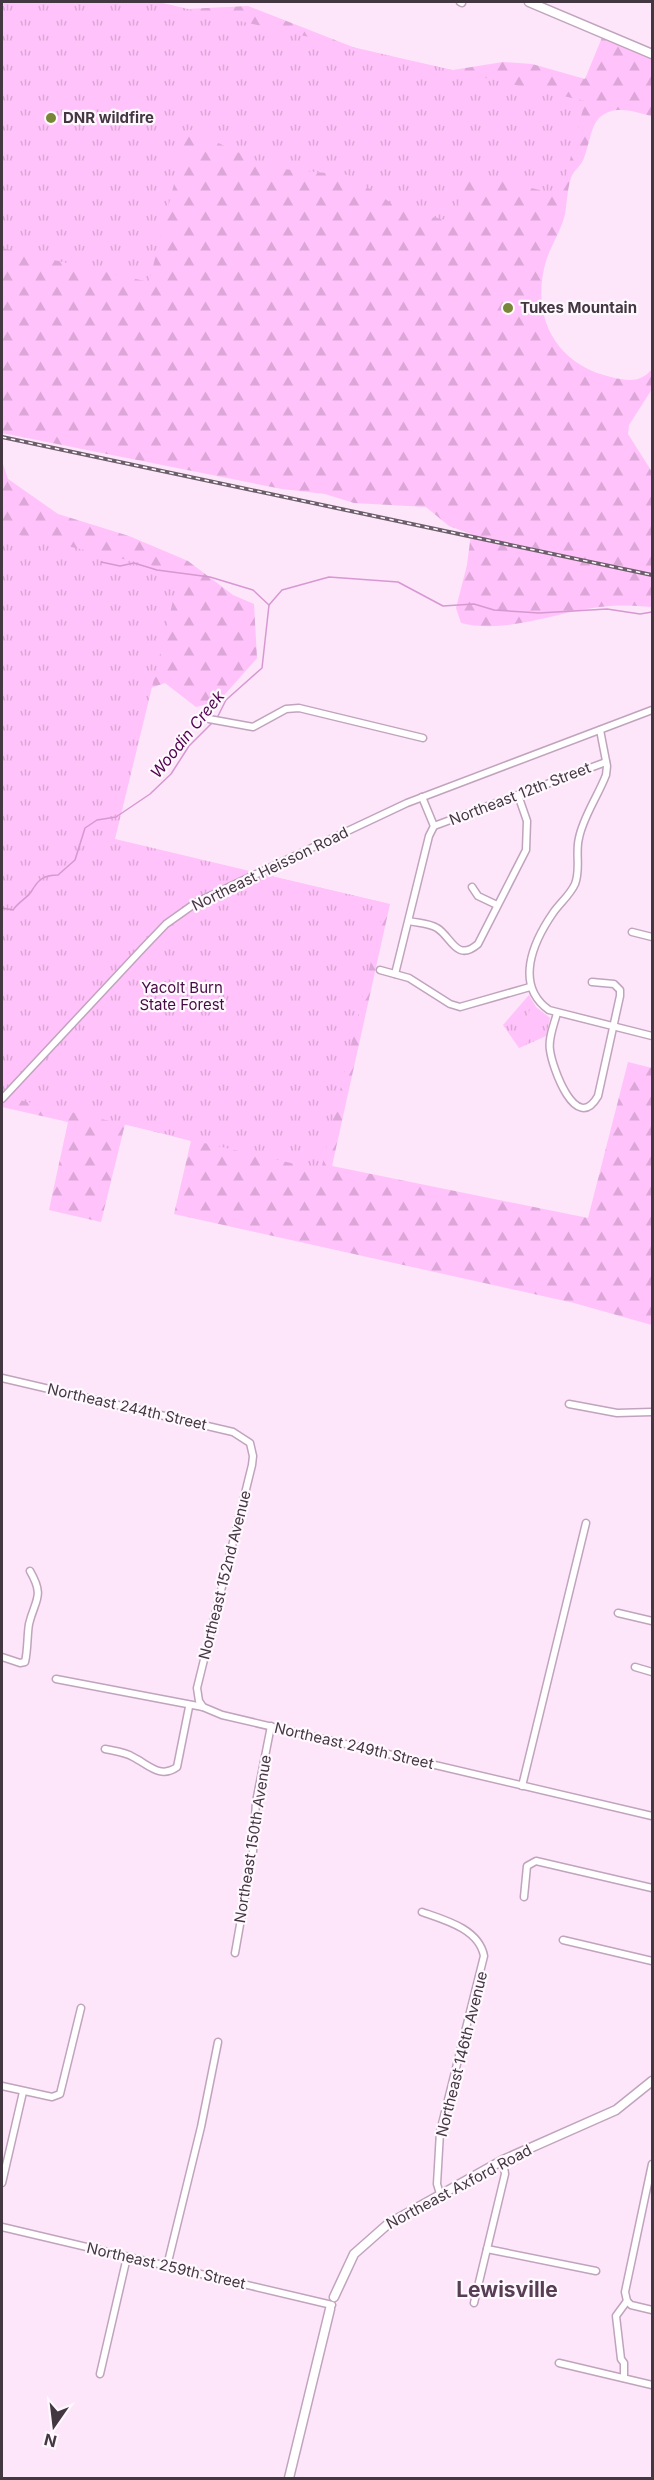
<svg xmlns="http://www.w3.org/2000/svg" width="654" height="2480" viewBox="0 0 654 2480" font-family="Inter,sans-serif">
	<style>
		.forest { fill: url(#forest-firs) }
		.park { fill: url(#park-tufts) }
		.pitch { fill: #ffc2fa }
		.lines { fill: none; stroke-linecap: round; stroke-linejoin: round }
		.stream { stroke: #d798d2; stroke-width: 1.5 }
		.minor-casing { stroke: #c0a4bd; stroke-width: 9 }
		.major-casing { stroke: #c0a4bd; stroke-width: 11 }
		.minor { stroke: #fff; stroke-width: 6 }
		.major { stroke: #fff; stroke-width: 8 }
		.rail-casing { stroke: #6d5e6b; stroke-width: 4 }
		.rail { stroke: #fff8fe; stroke-width: 1.5; stroke-dasharray: 4.5; stroke-linecap: butt }
		.poi-dot { fill: #778737; stroke: #fff8fe; stroke-width: 2 }
		.labels { text-anchor: middle; stroke-width: 4.5; stroke-linejoin: round; paint-order: stroke }
		.poi-label { font-size: 15px; font-weight: bold; fill: #433742; stroke: #fff8fe; text-anchor: start }
		.street-label { font-size: 15px; fill: #433742; stroke: #fff8fe }
		.park-label { font-size: 15px; fill: #450c43; stroke: #fff8fe }
		.water-label { font-size: 16px; font-style: italic; fill: #510150; stroke: #fff8fe }
		.district-label { font-size: 21px; font-weight: bold; fill: #573e55; stroke: #fff8fe }
	</style>
	<defs>
		<pattern id="forest-firs" width="22" height="20" patternUnits="userSpaceOnUse" patternTransform="scale(1.5)"><rect width="22" height="20" fill="#ffc2fa"/><path d="M5 1l3.5 6h-7zM16 11l3.5 6h-7z" fill="#dca7d8"/></pattern>
		<pattern id="park-tufts" width="24" height="20" patternUnits="userSpaceOnUse" patternTransform="scale(1.5)"><rect width="24" height="20" fill="#ffc2fa"/><path d="M3 7l-1-3M5 7V3M7 7l1-3M15 17l-1-3M17 17v-4M19 17l1-3" fill="none" stroke="#dca7d8"/></pattern>
	</defs>
	<rect width="100%" height="100%" fill="#fde5fa"/>
	<g class="forest">
		<path d="M2 2H157L186 9 248 6 363 51 453 70 503 62 532 64 585 79 603 35 652 56V116C636 112 615 104 600 117 590 126 589 148 583 160 580 167 573 171 571 178 567 190 567 203 565 214 561 231 551 245 546 261 530 316 555 364 611 377 627 381 641 383 652 369V389L629 425 628 434 652 472V607C639 606 624 605 610 606 561 609 511 635 461 623L456 608 467 565 471 534 449 526 426 507 354 503 325 494 282 489 2 433Z"/>
		<polygon points="2,461 8,479 58,514 129,536 188,561 233,595 254,604 257,658 219,701 196,707 165,683 139,692 2,808"/>
		<polygon points="2,838 167,911 262,874 390,904 332,1166 588,1218 628,1062 652,1068 652,1325 574,1303 174,1214 191,1141 125,1124 101,1222 49,1210 68,1122 2,1107"/>
	</g>
	<g class="park">
		<polygon points="2,2 158,2 585,101 561,195 467,173 454,222 402,210 348,175 272,168 188,129 149,282 2,248"/>
		<polygon points="2,531 180,572 115,839 385,903 321,1170 2,1096"/>
		<polygon points="529,995 536,1007 550,1018 546,1036 519,1048 503,1025"/>
	</g>
	<polygon class="pitch" points="531,1007 542,1013 526,1045 516,1041"/>
	<g class="lines">
		<g class="stream">
			<polyline points="101,562 120,566 134,563 157,570 210,577 253,590 269,605"/>
			<polyline points="217,718 226,700 262,668 269,605 282,590 329,577 398,582 443,606 474,604 494,610 539,613 607,609 640,614 652,612"/>
			<path d="M2 908 13 910C18 902 26 899 31 892 38 880 43 875 58 875L75 860 85 828 97 820 116 817 150 794 171 774 189 746 214 721"/>
		</g>
		<defs>
			<g id="minor">
				<polyline points="460,2 462,3"/>
				<polyline points="209,719 253,727 286,709 299,708 423,738"/>
				<path d="M600 730 607 766 606 775C598 796 583 817 579 838 575 853 581 869 575 884 570 895 560 903 553 913 533 942 514 985 549 1010L652 1036"/>
				<polyline points="422,797 434,826"/>
				<polyline points="434,826 606,762"/>
				<polyline points="472,887 478,896 497,905"/>
				<path d="M409 921C417 923 429 923 437 928 451 936 456 963 478 944L526 850 527 821 518 795"/>
				<polyline points="632,932 652,937"/>
				<polyline points="380,970 409,978 450,1004 460,1007 530,987"/>
				<polyline points="395,974 429,836 434,826"/>
				<path d="M557 1013C554 1025 548 1038 550 1050 552 1067 576 1135 598 1096L620 996V990L614 984 592 982"/>
				<polyline points="2,1099 143,948 166,924 197,902 407,803 652,710"/>
				<polyline points="2,1378 233,1432 250,1443 253,1456 252,1465 197,1688 199,1701 203,1707"/>
				<polyline points="569,1404 617,1413 652,1412"/>
				<polyline points="618,1613 652,1621"/>
				<path d="M2 1657 20 1663 25 1662C28 1649 27 1636 29 1624 35 1599 45 1597 30 1571"/>
				<polyline points="635,1667 652,1672"/>
				<polyline points="56,1679 203,1707 222,1715 652,1816"/>
				<path d="M105 1749C114 1751 125 1752 133 1757 149 1765 160 1779 177 1767L189 1707"/>
				<polyline points="522,1786 586,1523"/>
				<polyline points="524,1897 527,1866 536,1861 652,1888"/>
				<path d="M422 1912C445 1920 479 1929 484 1956L440 2132 437 2184 440 2194"/>
				<polyline points="563,1940 652,1961"/>
				<polyline points="235,1953 253,1851 256,1802 271,1726"/>
				<polyline points="2,2086 52,2097 60,2094 81,2008"/>
				<polyline points="2,2183 23,2092"/>
				<polyline points="2,2227 332,2305"/>
				<polyline points="487,2249 596,2271"/>
				<polyline points="167,2266 201,2127 218,2042"/>
				<polyline points="627,2301 625,2292 652,2164"/>
				<polyline points="627,2301 631,2305 652,2310"/>
				<polyline points="474,2303 505,2174 503,2160"/>
				<polyline points="559,2363 652,2385"/>
				<polyline points="100,2374 127,2257"/>
				<polyline points="624,2378 624,2363 621,2359 616,2316 627,2301"/>
			</g>
			<g id="major">
				<polyline points="529,2 652,54"/>
				<polyline points="334,2297 354,2254 388,2224 503,2160 616,2110 652,2081"/>
				<polyline points="289,2478 330,2309"/>
			</g>
		</defs>
		<use href="#minor" class="minor-casing"/>
		<use href="#major" class="major-casing"/>
		<use href="#minor" class="minor"/>
		<use href="#major" class="major"/>
		<defs>
			<polyline id="rail" points="2,437 652,575"/>
		</defs>
		<use href="#rail" class="rail-casing"/>
		<use href="#rail" class="rail"/>
	</g>
	<g class="poi-dot">
		<circle cx="51" cy="118" r="6"/>
		<circle cx="508" cy="308" r="6"/>
	</g>
	<g class="labels">
		<g class="poi-label">
			<text x="63" y="123">DNR wildfire</text>
			<text x="520" y="313">Tukes Mountain</text>
		</g>
		<g class="street-label">
			<text transform="translate(520 794) rotate(-21)" y="5">Northeast 12th Street</text>
			<text transform="translate(270 869) rotate(-26)" y="5">Northeast Heisson Road</text>
			<text transform="translate(127 1407) rotate(13)" y="5">Northeast 244th Street</text>
			<text transform="translate(225 1575) rotate(-76)" y="5">Northeast 152nd Avenue</text>
			<text transform="translate(354 1746) rotate(13)" y="5">Northeast 249th Street</text>
			<text transform="translate(253 1839) rotate(-81)" y="5">Northeast 150th Avenue</text>
			<text transform="translate(462 2054) rotate(-76)" y="5">Northeast 146th Avenue</text>
			<text transform="translate(459 2187) rotate(-28)" y="5">Northeast Axford Road</text>
			<text transform="translate(166 2266) rotate(13)" y="5">Northeast 259th Street</text>
		</g>
		<g class="park-label">
			<text x="182" y="993">Yacolt Burn<tspan x="182" dy="17">State Forest</tspan></text>
		</g>
		<g class="water-label">
			<text transform="translate(187 734) rotate(-51)" y="6">Woodin Creek</text>
		</g>
		<g class="district-label">
			<text x="507" y="2297">Lewisville</text>
		</g>
	</g>
	<rect width="654" height="2480" fill="none" stroke="#433742" stroke-width="6"/>
	<g transform="translate(54 2426) rotate(194)" stroke="#fff8fe" stroke-width="4.5" paint-order="stroke">
	<path d="M0-4.5L10 22L0 15L-10 22Z" fill="#433742"/>
	<text y="-9" font-size="16" font-weight="bold" text-anchor="middle" fill="#433742">N</text>
	</g>
</svg>
